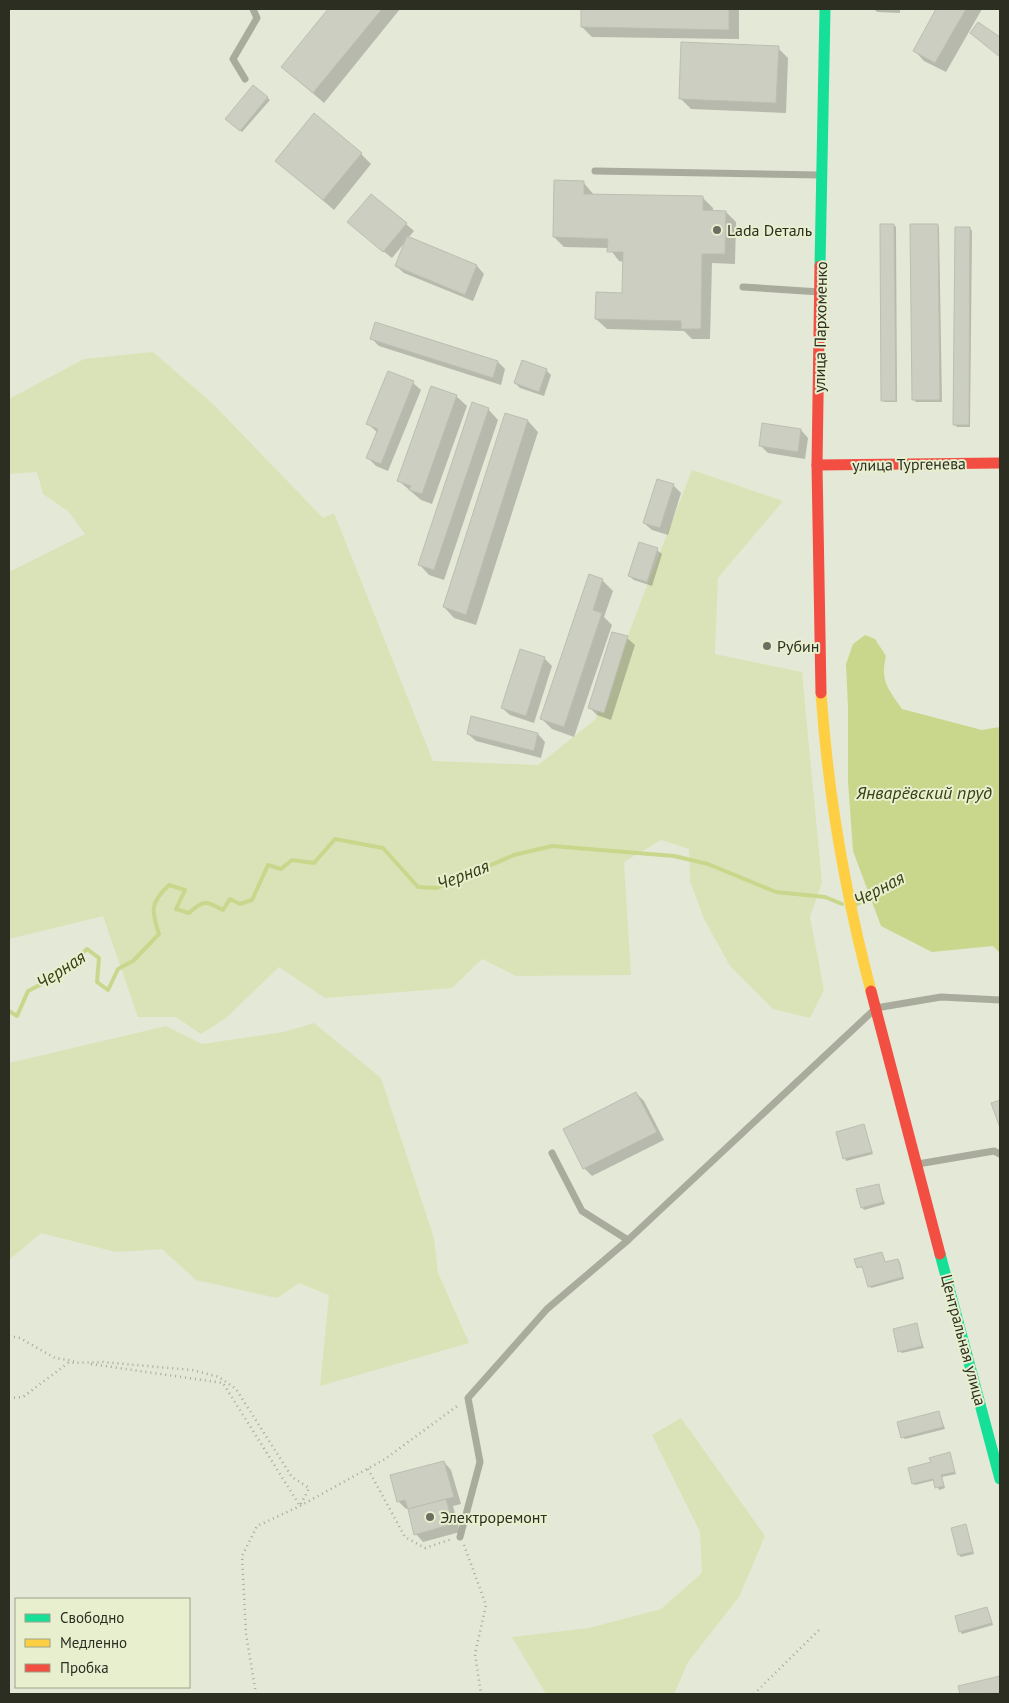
<svg xmlns="http://www.w3.org/2000/svg" width="1009" height="1703" viewBox="0 0 1009 1703" font-family="'PT Sans',sans-serif">
	<style>
		.green { fill: #dae3b7 }
		.water { fill: #c9d78c }
		.shadow { fill: #0003 }
		.lines { fill: none; stroke-linecap: round; stroke-linejoin: round }
		.stream { stroke: #c9d78c; stroke-width: 4 }
		.building { fill: #cbcec0; stroke: #bbbeb0 }
		.path { stroke: #a6a99b; stroke-width: 2.5; stroke-dasharray: 1 4; stroke-linecap: butt }
		.lane { stroke: #a9ac9d; stroke-width: 7 }
		.fast { stroke: #16e098; stroke-width: 11 }
		.slow { stroke: #ffcf43; stroke-width: 11 }
		.jam { stroke: #f24e42; stroke-width: 11 }
		.poi-dot { fill: #6c6f60; stroke: #e8efcf; stroke-width: 2 }
		.labels { text-anchor: middle; stroke-width: 4; stroke-linejoin: round; paint-order: stroke }
		.poi-label { font-size: 16px; fill: #2b2e21; stroke: #e8efcf; text-anchor: start }
		.street-label { font-size: 16px; fill: #2b2e21; stroke: #e8efcf }
		.water-label { font-size: 18px; font-style: italic; fill: #373e14; stroke: #e8efcf }
	</style>
	<rect width="100%" height="100%" fill="#e4e8d6"/>
	<g class="green">
		<polygon points="153,352 212,403 323,518 334,513 433,761 538,765 595,720 692,470 783,501 718,578 715,654 802,672 822,882 810,917 824,990 810,1018 773,1009 730,966 704,919 690,881 689,849 661,840 624,862 631,975 516,976 482,959 452,988 325,998 279,967 226,1018 201,1034 176,1017 138,1017 103,916 9,939 9,572 85,534 68,511 43,494 37,472 9,474 9,399 84,359"/>
		<polygon points="314,1023 381,1078 434,1238 438,1273 469,1343 320,1386 329,1295 299,1283 277,1298 196,1280 162,1249 116,1252 41,1233 9,1260 9,1063 166,1026 202,1044 284,1032"/>
		<polygon points="681,1418 765,1536 739,1597 688,1662 674,1694 546,1694 512,1637 589,1628 661,1609 702,1573 700,1532 652,1435"/>
	</g>
	<path class="water" d="M865 635 875 639 886 656C880 682 888 688 902 709L982 730 1000 727V953L993 946 932 952 881 926 853 851 848 781V707L846 664 853 644Z"/>
	<g class="shadow">
		<polygon points="329,9 400,9 324,103 283,67"/>
		<polygon points="582,9 739,9 739,39 592,37 582,27"/>
		<polygon points="874,9 900,9 900,13 877,12"/>
		<polygon points="937,9 982,9 946,72 924,61 914,50"/>
		<polygon points="778,48 788,58 786,113 691,109 680,98"/>
		<polygon points="254,86 270,100 242,132 226,119"/>
		<polygon points="361,154 371,164 334,210 277,161"/>
		<polygon points="583,182 594,195 703,198 713,208 713,212 726,212 736,222 735,264 712,263 710,339 692,339 684,331 607,329 596,319 624,294 624,262 619,261 609,248 564,247 554,237"/>
		<polygon points="406,224 414,231 408,238 477,266 484,274 473,301 404,273 396,266 406,241 392,258 357,230"/>
		<polygon points="894,225 896,227 897,402 885,402 882,400"/>
		<polygon points="937,225 939,227 942,402 916,402 914,400"/>
		<polygon points="970,228 972,231 970,427 957,427 955,425"/>
		<polygon points="371,338 498,362 505,369 501,385 379,346"/>
		<polygon points="546,370 551,375 544,396 520,388 515,383"/>
		<polygon points="413,383 421,390 388,471 376,466 368,458 378,433 368,424"/>
		<polygon points="456,396 467,406 432,504 421,500 399,481"/>
		<polygon points="488,409 498,420 444,580 429,575 419,564"/>
		<polygon points="506,415 528,421 538,432 476,625 454,618 444,607"/>
		<polygon points="801,430 808,438 805,459 768,453 760,445"/>
		<polygon points="673,485 681,493 668,535 652,530 644,523"/>
		<polygon points="657,550 662,554 652,586 634,580 629,576"/>
		<polygon points="602,580 613,591 604,617 612,625 574,737 552,729 542,719"/>
		<polygon points="627,638 635,645 611,720 597,715 590,708"/>
		<polygon points="544,658 552,666 534,723 510,715 502,708"/>
		<polygon points="468,734 538,734 545,742 541,758 476,741"/>
		<polygon points="636,1093 644,1101 664,1140 592,1176 584,1168 564,1129"/>
		<polygon points="864,1126 873,1154 846,1161 837,1133"/>
		<polygon points="878,1185 885,1204 864,1210 862,1207"/>
		<polygon points="882,1253 886,1263 898,1260 900,1262 904,1279 871,1288 864,1268 858,1267"/>
		<polygon points="916,1324 924,1348 902,1353 900,1351"/>
		<polygon points="939,1412 945,1429 905,1439 903,1437"/>
		<polygon points="949,1454 956,1474 942,1477 945,1488 939,1490 935,1480 915,1485 913,1483 932,1463"/>
		<polygon points="444,1462 451,1470 461,1504 453,1506 460,1532 423,1542 416,1534 409,1508 406,1509 398,1501"/>
		<polygon points="966,1525 974,1554 961,1557 959,1555"/>
		<polygon points="987,1608 993,1625 962,1634 960,1631"/>
		<polygon points="1000,1677 1000,1694 962,1694 960,1687"/>
	</g>
	<g class="lines">
		<g class="stream">
			<polyline points="855,905 873,896"/>
			<path d="M9 1011 17 1016 28 991 59 975 87 949 99 958 97 982 108 990 118 969 133 961 159 934C151 910 150 903 169 885L185 890 176 909 189 913C204 899 206 901 223 910L230 899 240 904 252 900 268 865 281 869 292 860 314 863 335 839 383 848 418 887 437 888 514 855 552 846 674 856 708 864 776 892 825 897 842 904"/>
		</g>
	</g>
	<g class="building">
		<polygon points="328,9 382,9 313,93 281,67"/>
		<polygon points="581,9 729,9 729,30 581,27"/>
		<polygon points="936,9 966,9 935,63 913,51"/>
		<polygon points="978,22 1000,37 1000,57 970,33"/>
		<polygon points="681,42 779,46 776,103 679,99"/>
		<polygon points="253,85 268,97 240,131 225,119"/>
		<polygon points="314,113 362,153 323,200 275,161"/>
		<polygon points="554,180 584,181 584,194 703,196 703,210 726,211 725,254 702,254 701,329 681,329 681,321 595,319 596,292 622,293 623,252 607,252 608,239 553,237"/>
		<polygon points="371,194 407,223 383,252 347,222"/>
		<polygon points="880,224 894,224 896,401 881,401"/>
		<polygon points="910,224 938,224 940,400 912,400"/>
		<polygon points="955,227 970,227 969,425 953,425"/>
		<polygon points="407,236 477,265 465,295 395,266"/>
		<polygon points="375,322 498,361 493,378 370,339"/>
		<polygon points="522,360 547,369 539,392 514,383"/>
		<polygon points="388,371 414,381 381,464 366,458 378,429 366,424"/>
		<polygon points="431,386 457,395 422,494 409,490 411,486 397,481"/>
		<polygon points="472,402 489,408 434,570 418,565"/>
		<polygon points="505,413 528,420 466,615 443,607"/>
		<polygon points="762,423 801,429 798,452 759,446"/>
		<polygon points="657,479 674,484 660,528 643,523"/>
		<polygon points="639,542 658,548 647,582 628,576"/>
		<polygon points="589,574 603,579 593,610 602,613 564,727 540,719"/>
		<polygon points="612,632 628,636 604,713 588,708"/>
		<polygon points="520,649 545,657 526,716 501,708"/>
		<polygon points="471,716 538,733 534,751 467,734"/>
		<polygon points="636,1092 657,1132 583,1169 563,1129"/>
		<polygon points="1000,1100 1000,1128 991,1103"/>
		<polygon points="864,1124 872,1152 843,1159 836,1132"/>
		<polygon points="879,1184 883,1202 861,1208 856,1189"/>
		<polygon points="882,1252 885,1262 898,1259 903,1277 868,1287 862,1266 857,1268 854,1259"/>
		<polygon points="917,1323 922,1346 898,1352 893,1329"/>
		<polygon points="939,1411 943,1427 901,1438 897,1422"/>
		<polygon points="950,1452 955,1472 941,1475 944,1486 935,1488 933,1479 912,1484 908,1468 931,1462 929,1458"/>
		<polygon points="444,1461 454,1497 408,1509 405,1500 397,1502 390,1475"/>
		<polygon points="446,1499 453,1524 414,1535 408,1509"/>
		<polygon points="966,1524 973,1552 958,1555 951,1528"/>
		<polygon points="987,1607 992,1623 959,1632 955,1616"/>
		<polygon points="1000,1676 1000,1693 960,1694 958,1686"/>
	</g>
	<g class="lines">
		<g class="path">
			<polyline points="9,1336 20,1338 55,1358 74,1361"/>
			<polyline points="91,1364 223,1383 300,1506"/>
			<polyline points="9,1398 23,1397 68,1363 103,1362 192,1370 219,1377 236,1389 292,1477 309,1488 300,1506"/>
			<polyline points="368,1469 405,1537 425,1548 452,1539"/>
			<polyline points="464,1545 486,1605 475,1654 481,1694"/>
			<polyline points="256,1694 246,1634 242,1556 257,1526 300,1506 385,1459 460,1404"/>
			<polyline points="754,1694 820,1629"/>
		</g>
		<g class="lane">
			<polyline points="245,79 233,59 257,18 253,9"/>
			<polyline points="595,171 820,175"/>
			<polyline points="743,287 820,292"/>
			<polyline points="552,1153 582,1211 628,1240"/>
			<polyline points="918,1164 994,1151 1000,1154"/>
			<polyline points="460,1537 480,1462 468,1398 547,1309 628,1240 876,1008 941,997 1000,1000"/>
		</g>
		<g class="fast">
			<polyline points="820,266 825,9"/>
			<polyline points="940,1254 1000,1479"/>
		</g>
		<path class="slow" d="M821 693C828 794 845 893 871 991"/>
		<g class="jam">
			<polyline points="820,266 817,465 821,693"/>
			<polyline points="817,465 1000,463"/>
			<polyline points="871,991 940,1254"/>
		</g>
	</g>
	<g class="poi-dot">
		<circle cx="717" cy="230" r="5"/>
		<circle cx="767" cy="646" r="5"/>
		<circle cx="430" cy="1517" r="5"/>
	</g>
	<g class="labels">
		<g class="poi-label">
			<text x="727" y="236">Lada Dеталь</text>
			<text x="777" y="652">Рубин</text>
			<text x="440" y="1523">Электроремонт</text>
		</g>
		<g class="street-label">
			<text transform="translate(820 327) rotate(-89)" y="6">улица Пархоменко</text>
			<text transform="translate(909 464) rotate(-1)" y="6">улица Тургенева</text>
			<text transform="translate(964 1340) rotate(75)" y="6">Центральная улица</text>
		</g>
		<g class="water-label">
			<text x="924" y="799">Январёвский пруд</text>
			<text transform="translate(463 875) rotate(-21)" y="6">Черная</text>
			<text transform="translate(879 889) rotate(-28)" y="6">Черная</text>
			<text transform="translate(61 970) rotate(-33)" y="6">Черная</text>
		</g>
	</g>
	<rect width="1009" height="1703" fill="none" stroke="#2b2e21" stroke-width="20"/>
	<rect x="15" y="1598" width="175" height="90" fill="#e8efcf" stroke="#9ca289"/>
	<rect x="25" y="1614" width="25" height="8" fill="#16e098" stroke="#9ca289"/>
	<text x="60" y="1623" font-size="15" fill="#2b2e21">Свободно</text>
	<rect x="25" y="1639" width="25" height="8" fill="#ffcf43" stroke="#9ca289"/>
	<text x="60" y="1648" font-size="15" fill="#2b2e21">Медленно</text>
	<rect x="25" y="1664" width="25" height="8" fill="#f24e42" stroke="#9ca289"/>
	<text x="60" y="1673" font-size="15" fill="#2b2e21">Пробка</text>
</svg>
